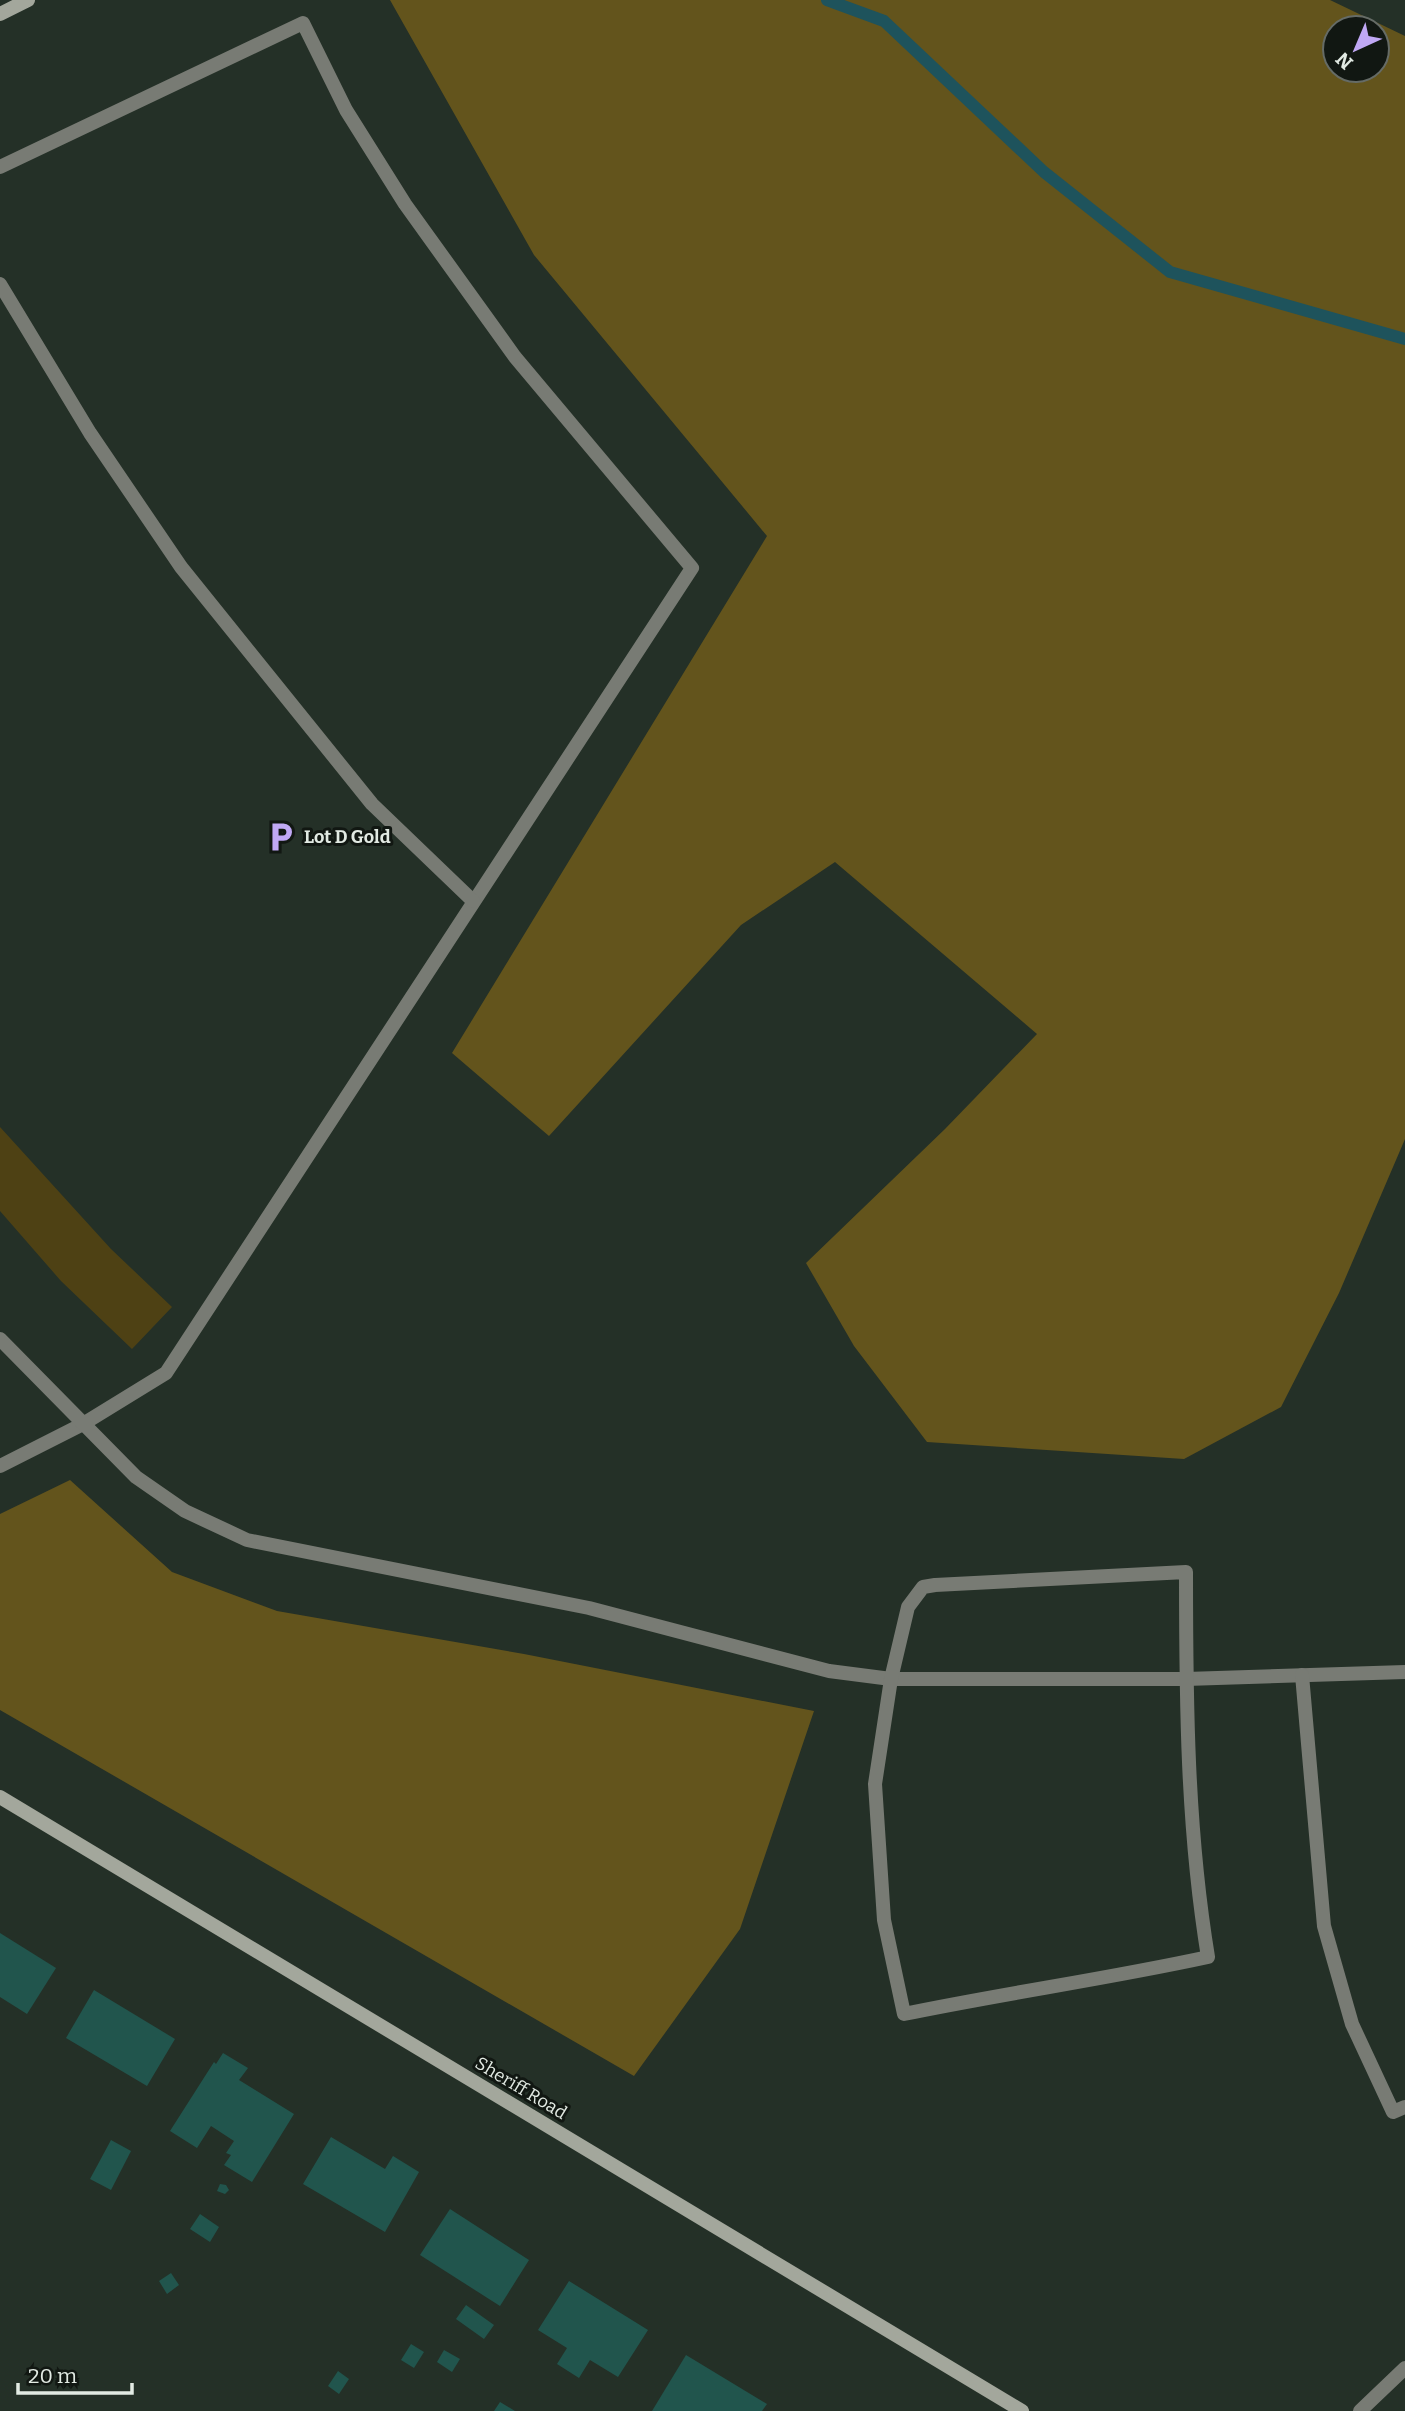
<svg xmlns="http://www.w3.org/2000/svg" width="1405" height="2411" viewBox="0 0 1405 2411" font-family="Bitter,serif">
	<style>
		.green { fill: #4e4114 }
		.forest { fill: #63541c; fill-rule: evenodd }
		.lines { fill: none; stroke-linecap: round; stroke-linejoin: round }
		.stream { stroke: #1e535c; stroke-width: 12 }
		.building { fill: #21554d }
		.service { stroke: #787b74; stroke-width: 14 }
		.secondary { stroke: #a3a79c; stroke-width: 14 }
		.labels { text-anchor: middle; stroke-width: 6; stroke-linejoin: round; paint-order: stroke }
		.poi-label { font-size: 18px; font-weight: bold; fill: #e2eae3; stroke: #111712; text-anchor: start }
		.street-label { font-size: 18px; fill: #e2eae3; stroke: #111712 }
	</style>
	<rect width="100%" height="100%" fill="#243027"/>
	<polygon class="green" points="0,1127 111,1249 172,1307 132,1349 61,1281 0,1211"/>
	<g class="forest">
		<path d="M390 0H1330L1405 36V1139L1339 1293 1281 1407 1184 1459 927 1442 854 1346 806 1263 945 1129 1037 1034 835 862 741 925 549 1136 452 1053 767 536 534 255ZM1377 28V70H1335V28Z"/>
		<polygon points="70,1480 172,1572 277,1611 524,1654 814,1711 740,1929 634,2076 0,1710 0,1514"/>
	</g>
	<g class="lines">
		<polyline class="stream" points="827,0 884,21 1044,172 1170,272 1405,339"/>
	</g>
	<g class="building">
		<polygon points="0,1933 56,1968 27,2014 0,1997"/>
		<polygon points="94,1990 175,2039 147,2086 66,2038"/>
		<polygon points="223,2053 248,2068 239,2080 294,2114 252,2182 224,2165 231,2155 226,2153 234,2141 211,2126 197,2148 170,2131 214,2062 216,2064"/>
		<polygon points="331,2137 385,2169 393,2156 419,2172 385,2232 303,2184"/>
		<polygon points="111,2140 131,2151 111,2190 90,2179"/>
		<polygon points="220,2184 226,2185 229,2190 225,2194 217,2191"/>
		<polygon points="450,2209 529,2260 500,2306 420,2255"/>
		<polygon points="200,2214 219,2227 210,2242 190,2229"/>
		<polygon points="171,2273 179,2285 167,2294 159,2281"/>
		<polygon points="569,2281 648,2330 618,2377 590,2360 579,2378 557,2364 567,2348 538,2330"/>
		<polygon points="466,2305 494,2325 484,2339 456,2319"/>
		<polygon points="411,2344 424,2352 414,2368 401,2360"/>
		<polygon points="444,2350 460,2359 452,2372 437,2362"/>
		<polygon points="686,2355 767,2404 762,2411 652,2411"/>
		<polygon points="338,2371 349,2379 339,2394 328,2386"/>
		<polygon points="500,2402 515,2411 494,2411"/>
	</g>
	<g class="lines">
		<g class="service">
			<polyline points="0,167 303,23 346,110 405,204 515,357 692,568 166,1373 83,1424 0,1466"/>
			<polyline points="0,284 90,433 181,567 372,804 473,901"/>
			<polyline points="0,1339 136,1477 185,1511 247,1540 589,1608 829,1671 891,1679 1186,1679 1405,1672"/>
			<path d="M1186 1572C1186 1702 1187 1829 1208 1957 1107 1979 1005 1993 904 2014L884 1920 875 1784 891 1679 908 1607 923 1587 935 1585Z"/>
			<polyline points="1302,1675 1324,1926 1352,2024 1393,2112 1405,2107"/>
			<polyline points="1360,2411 1405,2368"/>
		</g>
		<g class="secondary">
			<polyline points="0,14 28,0"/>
			<polyline points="0,1797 1022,2411"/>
		</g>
	</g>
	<defs>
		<symbol id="parking-bare" viewBox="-9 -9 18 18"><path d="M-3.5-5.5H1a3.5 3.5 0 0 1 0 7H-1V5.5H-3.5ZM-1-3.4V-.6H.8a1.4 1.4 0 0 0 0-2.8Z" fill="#c0a8f4" stroke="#111712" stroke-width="2.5" paint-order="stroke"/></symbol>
	</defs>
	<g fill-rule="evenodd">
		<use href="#parking-bare" x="259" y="815" width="44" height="44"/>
	</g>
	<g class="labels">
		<g class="poi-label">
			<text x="304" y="843">Lot D Gold</text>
		</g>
		<g class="street-label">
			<text transform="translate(521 2088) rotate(31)" y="6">Sheriff Road</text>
		</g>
	</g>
	<g transform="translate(1356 49) rotate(224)"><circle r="33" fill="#111712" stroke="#656b66" stroke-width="2"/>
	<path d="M0-5L12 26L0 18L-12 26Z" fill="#c0a8f4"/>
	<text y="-10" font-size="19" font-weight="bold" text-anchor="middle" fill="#e2eae3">N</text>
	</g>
	<path d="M18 2383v10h114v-10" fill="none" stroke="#e2eae3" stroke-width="3.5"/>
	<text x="28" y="2383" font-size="21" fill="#e2eae3" stroke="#111712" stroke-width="5" paint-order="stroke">20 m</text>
</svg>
